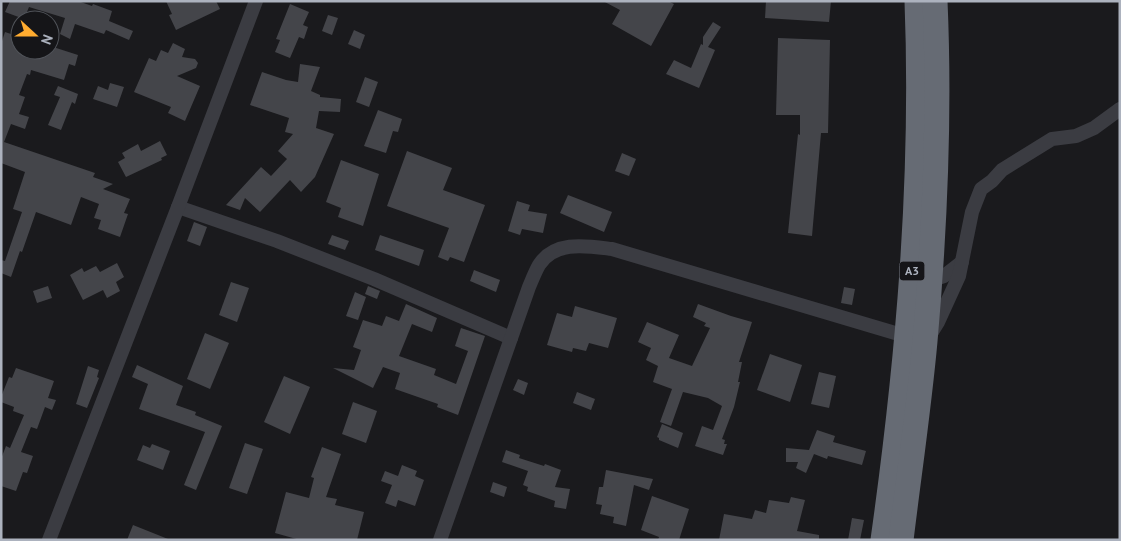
<svg xmlns="http://www.w3.org/2000/svg" width="1121" height="541" viewBox="0 0 1121 541" font-family="'PT Sans',sans-serif">
	<style>
		.building { fill: #44454a }
		.lines { fill: none; stroke-linecap: round; stroke-linejoin: round }
		.street { stroke: #3b3c42; stroke-width: 14 }
		.highway { stroke: #666b74; stroke-width: 25 }
		.labels { text-anchor: middle; stroke-width: 4; stroke-linejoin: round; paint-order: stroke }
		.shield { fill: #151518; stroke: #7f838c; stroke-width: 1 }
		.shield-label { font-size: 12px; font-weight: bold; fill: #acb2be }
	</style>
	<rect width="100%" height="100%" fill="#1a1a1d"/>
	<g class="building">
		<polygon points="10,1 78,1 92,6 93,4 112,11 109,21 133,31 129,40 106,30 104,34 75,24 70,39 60,34 65,18 29,7 24,19 5,12"/>
		<polygon points="166,1 216,1 220,9 176,30 169,15 172,14"/>
		<polygon points="603,1 668,1 674,4 651,46 612,24 620,10"/>
		<polygon points="766,1 831,1 829,22 765,18"/>
		<polygon points="290,4 309,12 303,25 308,27 304,39 299,37 290,58 275,52 280,40 276,39"/>
		<polygon points="328,15 338,18 332,35 322,31"/>
		<polygon points="713,22 721,27 708,47 715,50 699,88 666,74 674,60 691,68 701,44 703,45 703,37"/>
		<polygon points="354,30 365,35 360,49 348,44"/>
		<polygon points="5,32 20,37 20,50 50,50 50,46 78,55 75,66 69,64 64,80 31,70 30,75 27,74 19,95 25,97 19,114 29,117 25,129 11,124 4,142 95,173 93,177 113,184 103,189 130,199 124,213 128,214 120,237 98,229 101,220 94,218 99,204 81,197 71,225 36,212 22,252 20,251 11,277 1,273 1,260 5,261 22,212 13,209 25,172 1,163 1,44"/>
		<polygon points="778,38 830,40 828,133 821,133 812,236 788,233 798,134 800,135 800,115 776,115"/>
		<polygon points="173,43 185,49 182,57 195,59 198,63 196,68 177,76 200,86 185,121 168,113 171,107 134,92 149,58 156,61 161,50 168,53"/>
		<polygon points="300,64 320,67 311,91 320,95 320,97 341,99 340,112 319,111 316,128 334,134 315,177 301,192 290,180 260,212 245,198 240,210 226,205 261,167 271,176 287,159 278,151 293,134 285,132 289,118 250,105 262,72 286,80 298,82"/>
		<polygon points="365,77 378,82 369,107 356,102"/>
		<polygon points="110,83 124,87 117,107 93,99 98,86 108,90"/>
		<polygon points="58,86 78,94 75,104 72,102 61,130 48,125 60,97 54,95"/>
		<polygon points="378,110 402,119 398,132 393,131 386,153 364,146"/>
		<polygon points="160,141 167,155 161,158 162,160 126,177 118,162 125,158 122,153 138,144 141,151"/>
		<polygon points="407,151 452,168 443,190 485,205 464,262 450,257 448,261 438,257 449,228 387,206"/>
		<polygon points="622,153 636,159 629,176 615,171"/>
		<polygon points="341,160 379,174 363,226 338,217 341,208 326,202"/>
		<polygon points="568,195 612,212 604,232 560,213"/>
		<polygon points="517,201 530,205 528,211 547,214 543,233 522,229 520,235 508,231"/>
		<polygon points="194,222 207,227 200,246 187,241"/>
		<polygon points="332,235 349,241 345,250 328,244"/>
		<polygon points="380,235 424,250 419,266 375,250"/>
		<polygon points="117,263 124,277 116,282 120,291 107,298 103,290 83,300 70,275 82,268 84,272 96,266 100,272"/>
		<polygon points="474,270 500,280 496,292 470,281"/>
		<polygon points="231,282 249,288 237,322 219,315"/>
		<polygon points="48,286 52,298 37,303 33,291"/>
		<polygon points="368,286 380,291 377,299 365,294"/>
		<polygon points="844,287 855,289 852,305 841,303"/>
		<polygon points="355,292 366,297 358,320 346,316"/>
		<polygon points="406,304 437,318 432,332 412,324 399,356 436,369 434,375 456,384 468,351 455,346 461,328 485,336 458,415 437,407 438,404 395,389 400,373 383,367 373,388 333,368 354,370 361,350 353,347 363,320 382,326 386,316 399,321"/>
		<polygon points="698,304 731,316 752,322 739,362 742,362 738,382 740,382 734,407 722,439 725,440 724,444 727,444 723,455 695,446 702,426 713,430 722,406 708,398 683,392 671,426 660,422 672,389 653,382 658,366 646,360 651,348 638,342 647,322 679,335 669,358 692,366 710,328 704,326 706,323 693,317"/>
		<polygon points="575,306 617,318 608,348 589,343 586,351 573,348 572,352 547,345 557,313 572,317"/>
		<polygon points="205,333 229,343 210,389 187,379"/>
		<polygon points="770,354 802,365 790,402 757,390"/>
		<polygon points="137,365 183,386 176,405 196,412 195,415 222,426 196,490 184,485 205,432 139,409 148,384 132,377"/>
		<polygon points="88,366 99,370 97,377 99,378 87,408 76,404"/>
		<polygon points="16,368 54,381 48,398 56,400 52,410 45,407 37,429 31,427 21,452 33,456 27,473 23,472 16,491 1,486 1,459 6,446 10,448 24,415 13,411 14,407 1,402 1,397 9,377 12,378"/>
		<polygon points="819,372 836,376 829,408 811,404"/>
		<polygon points="284,376 310,387 290,434 264,422"/>
		<polygon points="518,379 528,383 524,395 513,390"/>
		<polygon points="577,392 595,399 591,410 573,403"/>
		<polygon points="353,402 377,411 366,443 342,434"/>
		<polygon points="662,424 683,433 678,448 659,440 659,438 657,437"/>
		<polygon points="817,430 835,436 833,442 866,451 862,465 828,456 827,459 814,454 806,473 796,468 798,462 786,462 786,448 809,450"/>
		<polygon points="245,443 263,449 247,494 229,488"/>
		<polygon points="152,444 170,451 163,470 137,460 143,445 150,448"/>
		<polygon points="322,447 341,454 326,497 337,499 335,505 364,512 357,540 300,540 275,533 286,492 309,498 314,478 311,477"/>
		<polygon points="506,450 520,455 519,458 544,466 545,464 561,470 555,487 570,489 566,509 554,507 555,501 527,491 528,487 523,485 528,471 502,462"/>
		<polygon points="402,465 417,471 415,476 424,480 415,506 398,500 396,507 385,503 392,485 381,481 385,471 398,476"/>
		<polygon points="606,470 653,479 649,490 634,485 626,526 613,523 614,517 600,514 602,505 596,504 599,487 603,487"/>
		<polygon points="493,482 507,487 504,497 490,492"/>
		<polygon points="652,496 689,509 679,540 658,540 659,537 641,530"/>
		<polygon points="791,497 805,500 797,531 819,535 819,540 719,540 724,514 752,519 755,510 766,513 769,500 789,503"/>
		<polygon points="852,518 864,520 860,540 848,540"/>
		<polygon points="133,525 168,539 167,540 127,540"/>
	</g>
	<g class="lines">
		<g class="street">
			<polyline points="178,207 277,241 374,279 511,338"/>
			<polyline points="929,281 944,276 962,262"/>
			<polyline points="930,335 938,322 959,276 972,212 981,189 992,181 1002,170 1052,139 1076,136 1094,128 1120,109"/>
			<polyline points="49,540 178,207 256,1"/>
			<path d="M440 540 529 287C532 280 535 272 539 265 555 240 587 246 612 249L912 338"/>
		</g>
		<g class="highway">
			<path d="M883 540C908 362 924 181 917 1"/>
			<path d="M901 540C909 474 919 407 925 341 935 228 940 114 935 1"/>
		</g>
	</g>
	<g class="labels">
		<rect class="shield" x="899.5" y="261.5" width="25" height="19" rx="4"/>
		<g class="shield-label">
			<text x="912" y="275">A3</text>
		</g>
	</g>
	<rect width="1121" height="541" fill="none" stroke="#acb2be" stroke-width="5"/>
	<g transform="translate(35 35) rotate(111)"><circle r="24" fill="#151518" stroke="#51545a"/>
	<path d="M0-4L9 19L0 12L-9 19Z" fill="#ffac30"/>
	<text y="-8" font-size="14" font-weight="bold" text-anchor="middle" fill="#acb2be">N</text>
	</g>
</svg>
